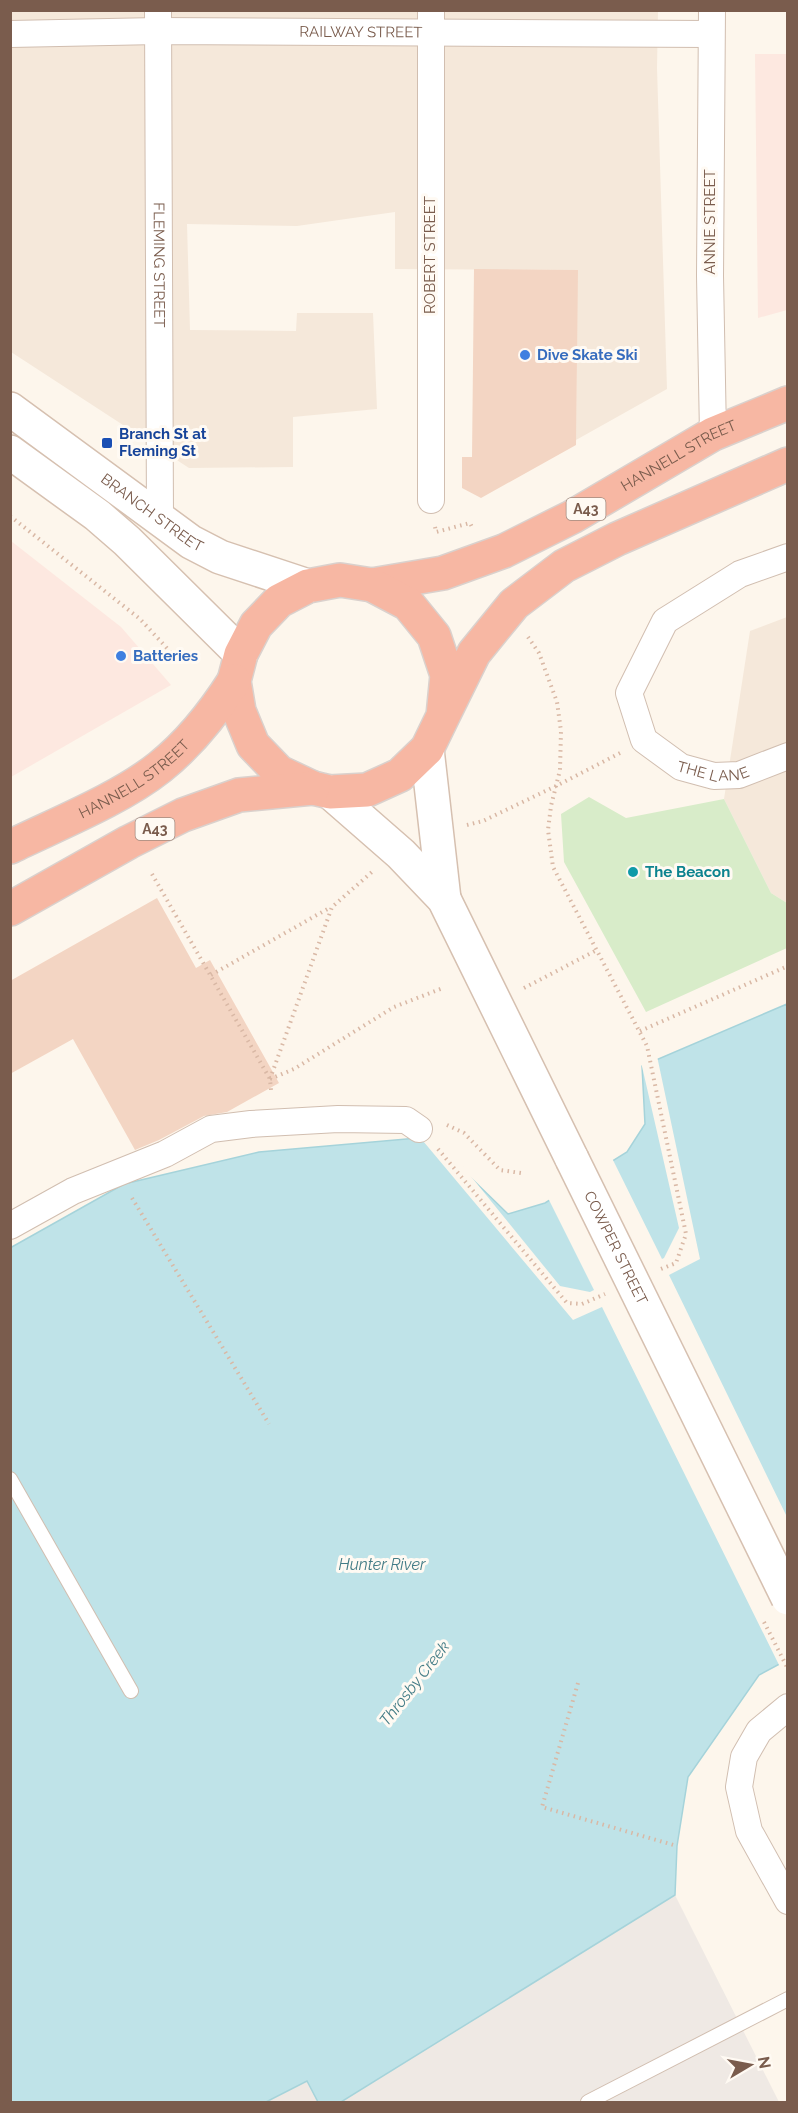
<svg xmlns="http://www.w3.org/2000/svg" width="798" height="2113" viewBox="0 0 798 2113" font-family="Raleway,sans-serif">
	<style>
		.residential { fill: #f5e8da }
		.commercial { fill: #fde8e0 }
		.industrial { fill: #efe9e4 }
		.green { fill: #d8ecc9 }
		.water { fill: #bfe3e8; stroke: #a5d3da; stroke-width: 1.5 }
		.pier { fill: #fdf6ec }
		.building { fill: #f3d5c3 }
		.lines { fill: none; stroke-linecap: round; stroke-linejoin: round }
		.lane-casing { stroke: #d1beb0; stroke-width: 16 }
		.street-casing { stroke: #d1beb0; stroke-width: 28 }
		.secondary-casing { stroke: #d6c0b0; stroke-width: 36 }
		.highway-casing { stroke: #dad1cd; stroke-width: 36 }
		.path { stroke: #d9b8a5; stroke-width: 4; stroke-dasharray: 1.5 4.5; stroke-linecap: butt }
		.lane { stroke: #fff; stroke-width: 14 }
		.street { stroke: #fff; stroke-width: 26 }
		.secondary { stroke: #fff; stroke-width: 33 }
		.highway { stroke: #f7b7a3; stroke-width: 33 }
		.secondary-bridge-casing { stroke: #d6c0b0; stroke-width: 36; stroke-linecap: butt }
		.path-bridge { stroke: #d9b8a5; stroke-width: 4; stroke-dasharray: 1.5 4.5; stroke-linecap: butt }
		.secondary-bridge { stroke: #fff; stroke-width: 33 }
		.shop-dot { fill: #3f7fe0; stroke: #fffaf3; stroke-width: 2 }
		.transit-dot { fill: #1a4fb4; stroke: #fffaf3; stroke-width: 2 }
		.culture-dot { fill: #0f9aa8; stroke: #fffaf3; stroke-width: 2 }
		.labels { text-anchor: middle; stroke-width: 6; stroke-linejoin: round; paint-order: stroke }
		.shield { fill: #fffaf3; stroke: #a28b7f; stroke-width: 1.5 }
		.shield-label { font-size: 14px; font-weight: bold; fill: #7a5c4d }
		.street-label { font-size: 15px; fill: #7a5c4d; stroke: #fffaf3 }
		.shop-label { font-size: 15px; font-weight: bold; fill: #366cbe; stroke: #fffaf3; text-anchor: start }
		.transit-label { font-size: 15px; font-weight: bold; fill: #164399; stroke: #fffaf3; text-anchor: start }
		.culture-label { font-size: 15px; font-weight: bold; fill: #0d838f; stroke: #fffaf3; text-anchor: start }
		.water-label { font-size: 16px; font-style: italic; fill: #437c86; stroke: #fffaf3 }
	</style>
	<rect width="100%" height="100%" fill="#fdf6ec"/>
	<g class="residential">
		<polygon points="10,11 658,11 657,68 667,389 576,440 577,270 395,269 395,212 297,226 187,224 190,330 296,331 297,313 373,313 377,409 293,417 293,467 189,468 11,352"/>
		<polygon points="787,617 787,903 771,893 724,799 750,631"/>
	</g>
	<g class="commercial">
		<polygon points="755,54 788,54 787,310 758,318"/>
		<polygon points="11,541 121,627 171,685 11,777"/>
	</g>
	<g class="industrial">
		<polygon points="675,1895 779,2102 341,2102"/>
		<polygon points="307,2081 318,2102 266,2102"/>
	</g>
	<polygon class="green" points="589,797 626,818 724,799 771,893 787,903 787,948 646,1012 564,862 561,814"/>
	<polygon class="water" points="787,1004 787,1660 759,1675 688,1777 677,1846 675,1895 341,2102 318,2102 307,2081 266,2102 11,2102 10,1248 124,1184 259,1152 429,1137 508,1214 545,1203 627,1152 645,1124 642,1066"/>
	<polygon class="pier" points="657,1056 700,1259 669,1275 787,1517 788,1663 780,1667 602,1307 573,1320 418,1135 431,1135 461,1164 560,1286 590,1292 594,1290 548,1198 612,1158 662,1259 664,1258 679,1228 641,1062"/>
	<g class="building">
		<polygon points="474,269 578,270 576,445 481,498 462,488 462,457 472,457"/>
		<polygon points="157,898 196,968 210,960 279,1083 227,1112 204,1116 159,1140 135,1150 73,1039 10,1074 10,981"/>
	</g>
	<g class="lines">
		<defs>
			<g id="lane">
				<polyline points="10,1479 131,1691"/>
				<polyline points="588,2102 788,1999"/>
			</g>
			<g id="street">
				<path id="s1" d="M158 10 160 520"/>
				<polyline points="712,10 710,276 713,434"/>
				<path id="s2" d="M10 34 158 31 711 34"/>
				<polyline points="431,500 431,10"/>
				<path id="s3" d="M788 557 740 574 665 621 629 693 644 740 681 767 714 776 739 775 788 756"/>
				<polyline points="10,1226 73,1191 165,1154 211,1129 251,1124 338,1119 406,1120 419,1129"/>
				<polyline points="788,1707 759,1731 744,1757 739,1787 749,1831 788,1901"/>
			</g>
			<g id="secondary">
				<path id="s4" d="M10 409 191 542 220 557 308 586"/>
				<polyline points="10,452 97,515 127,541 241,654"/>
				<polyline points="427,749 444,899"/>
				<polyline points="330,792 401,854 444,899 572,1159"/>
			</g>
			<g id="highway">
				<path id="s5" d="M372 585 443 573 504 551 572 517 713 434 788 403"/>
				<polyline points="443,716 447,675 434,636 408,604 372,585 340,580 308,586 279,601 256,625 241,654 234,681 239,711 253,745 279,772 313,788 330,792 367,790 400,775 427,749 443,716 474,653 514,604 564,566 617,539 788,464"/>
				<path id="s6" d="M10 847C57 824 120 799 160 767 190 743 213 714 234 681"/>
				<polyline points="10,909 129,842 183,815 239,795 313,788"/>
			</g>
		</defs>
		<use href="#lane" class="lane-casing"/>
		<use href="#street" class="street-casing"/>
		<use href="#secondary" class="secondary-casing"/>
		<use href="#highway" class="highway-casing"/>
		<g class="path">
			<polyline points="10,516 140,619 177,659"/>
			<polyline points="435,527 436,532 470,523 473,529"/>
			<polyline points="528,637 539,653 557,702 561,731 560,770 551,806 548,830 553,867 647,1046 686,1234 676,1263 661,1269"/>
			<polyline points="467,825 483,821 556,786 620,753"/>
			<polyline points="152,874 270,1079 271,1090 269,1093"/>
			<polyline points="211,975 331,907"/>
			<polyline points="524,988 597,950"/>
			<polyline points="640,1031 788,966"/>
			<polyline points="270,1079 332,907 372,872"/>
			<polyline points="270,1079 294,1069 394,1007 443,988"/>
			<polyline points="447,1125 464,1133 500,1170 521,1173"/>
			<polyline points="438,1149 567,1303 582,1304 605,1294"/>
			<polyline points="132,1198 269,1424"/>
			<polyline points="578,1683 542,1807 677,1846"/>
		</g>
		<use href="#lane" class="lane"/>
		<use href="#street" class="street"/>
		<use href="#secondary" class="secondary"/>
		<use href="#highway" class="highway"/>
		<defs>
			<g id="secondary-bridge">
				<path id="s7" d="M572 1159 788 1598"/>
			</g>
		</defs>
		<use href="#secondary-bridge" class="secondary-bridge-casing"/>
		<polyline class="path-bridge" points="764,1622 788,1669"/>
		<use href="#secondary-bridge" class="secondary-bridge"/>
	</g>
	<g class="shop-dot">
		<circle cx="525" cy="355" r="6"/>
		<circle cx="121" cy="656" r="6"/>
	</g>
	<rect class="transit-dot" x="101" y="437" width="12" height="12" rx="3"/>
	<circle class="culture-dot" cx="633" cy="872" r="6"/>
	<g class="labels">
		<g class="shield">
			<rect x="566.5" y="498" width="39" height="22" rx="4.5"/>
			<rect x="135.5" y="818" width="39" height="22" rx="4.5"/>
		</g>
		<g class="shield-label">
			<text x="586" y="514">A43</text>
			<text x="155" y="834">A43</text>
		</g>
		<g class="street-label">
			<text dy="5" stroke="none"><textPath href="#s2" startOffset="351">RAILWAY STREET</textPath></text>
			<text transform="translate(710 222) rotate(-90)" y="5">ANNIE STREET</text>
			<text transform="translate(430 255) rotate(-90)" y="5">ROBERT STREET</text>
			<text dy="5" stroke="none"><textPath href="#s1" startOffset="255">FLEMING STREET</textPath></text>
			<text dy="5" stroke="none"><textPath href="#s5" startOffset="336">HANNELL STREET</textPath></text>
			<text dy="5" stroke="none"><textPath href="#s4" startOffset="176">BRANCH STREET</textPath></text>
			<text dy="5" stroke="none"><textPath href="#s3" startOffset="348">THE LANE</textPath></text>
			<text dy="5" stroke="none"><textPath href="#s6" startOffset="142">HANNELL STREET</textPath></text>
			<text dy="5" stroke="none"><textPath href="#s7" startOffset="99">COWPER STREET</textPath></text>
		</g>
		<g class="shop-label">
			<text x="537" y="360">Dive Skate Ski</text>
			<text x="133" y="661">Batteries</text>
		</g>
		<g class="transit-label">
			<text x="119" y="439">Branch St at<tspan x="119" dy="17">Fleming St</tspan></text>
		</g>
		<g class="culture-label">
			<text x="645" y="877">The Beacon</text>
		</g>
		<g class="water-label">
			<text x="382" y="1570">Hunter River</text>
			<text transform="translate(414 1683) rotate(-52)" y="6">Throsby Creek</text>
		</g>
	</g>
	<rect width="798" height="2113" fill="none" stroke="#7a5c4d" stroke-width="24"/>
	<g transform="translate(750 2065) rotate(80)" stroke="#fffaf3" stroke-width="4.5" paint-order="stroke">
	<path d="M0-4.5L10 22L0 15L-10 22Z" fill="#7a5c4d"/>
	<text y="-9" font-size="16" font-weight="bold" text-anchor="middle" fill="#7a5c4d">N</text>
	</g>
</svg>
